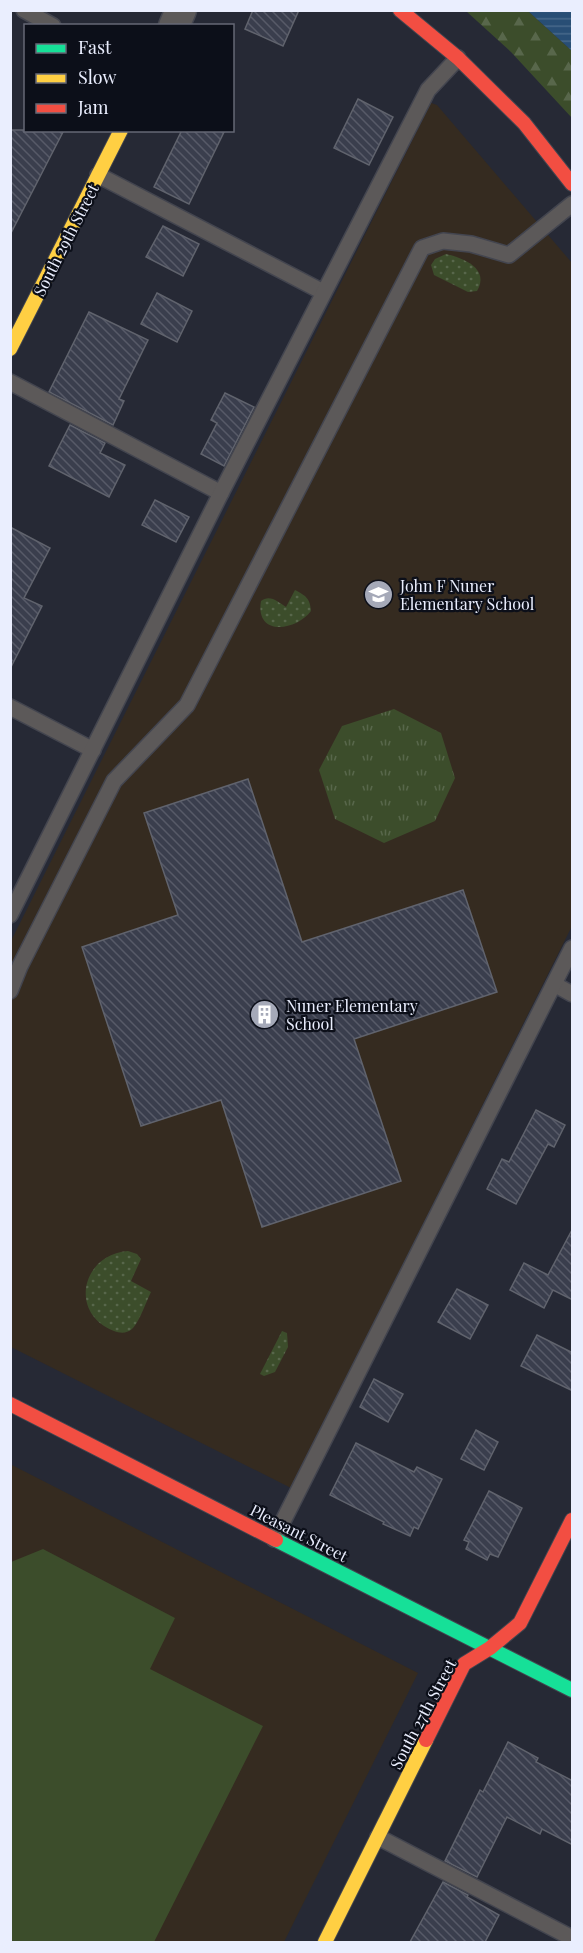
<svg xmlns="http://www.w3.org/2000/svg" width="583" height="1953" viewBox="0 0 583 1953" font-family="'Playfair Display',serif">
	<style>
		.education { fill: #352b20 }
		.grass { fill: url(#grass-dots) }
		.forest { fill: url(#forest-firs) }
		.park { fill: url(#park-tufts) }
		.garden { fill: #3c4d2b }
		.water { fill: url(#water-rules) }
		.building { fill: url(#building-back-hatch); stroke: #60636d; stroke-width: 1.5 }
		.lines { fill: none; stroke-linecap: round; stroke-linejoin: round }
		.lane-casing { stroke: #43454f; stroke-width: 18 }
		.street-casing { stroke: #43454f; stroke-width: 33 }
		.fast-casing { stroke: #43454f; stroke-width: 16 }
		.slow-casing { stroke: #43454f; stroke-width: 16 }
		.jam-casing { stroke: #43454f; stroke-width: 16 }
		.lane { stroke: #5c5959; stroke-width: 15 }
		.street { stroke: #5c5959; stroke-width: 30 }
		.fast { stroke: #16e098; stroke-width: 14 }
		.slow { stroke: #ffcf43; stroke-width: 14 }
		.jam { stroke: #f24e42; stroke-width: 14 }
		.labels { text-anchor: middle; stroke-width: 4.5; stroke-linejoin: round; paint-order: stroke }
		.street-label { font-size: 16px; fill: #eaeefe; stroke: #0c0f19 }
		.poi-label { font-size: 16px; fill: #eaeefe; stroke: #0c0f19; text-anchor: start }
	</style>
	<defs>
		<pattern id="grass-dots" width="8" height="8" patternUnits="userSpaceOnUse" patternTransform="scale(1.5)"><rect width="8" height="8" fill="#3c4d2b"/><path d="M2 2h.1M6 6h.1" fill="none" stroke="#58674b" stroke-width="1.8" stroke-linecap="round"/></pattern>
		<pattern id="forest-firs" width="22" height="20" patternUnits="userSpaceOnUse" patternTransform="scale(1.5)"><rect width="22" height="20" fill="#3c4d2b"/><path d="M5 1l3.5 6h-7zM16 11l3.5 6h-7z" fill="#58674b"/></pattern>
		<pattern id="park-tufts" width="24" height="20" patternUnits="userSpaceOnUse" patternTransform="scale(1.5)"><rect width="24" height="20" fill="#3c4d2b"/><path d="M3 7l-1-3M5 7V3M7 7l1-3M15 17l-1-3M17 17v-4M19 17l1-3" fill="none" stroke="#58674b"/></pattern>
		<pattern id="water-rules" width="6" height="5" patternUnits="userSpaceOnUse" patternTransform="scale(1.5)"><rect width="6" height="5" fill="#284e75"/><path d="M0 2.5h6" fill="none" stroke="#47688a"/></pattern>
		<pattern id="building-back-hatch" width="6" height="6" patternUnits="userSpaceOnUse" patternTransform="scale(1.5)"><rect width="6" height="6" fill="#3a3e4d"/><path d="M-1 5l2 2M0 0l6 6M5-1l2 2" fill="none" stroke="#575a68"/></pattern>
	</defs>
	<rect width="100%" height="100%" fill="#262935"/>
	<g class="education">
		<polygon points="431,103 437,105 572,263 572,926 291,1488 11,1347 10,943"/>
		<polygon points="10,1464 418,1673 284,1942 11,1942"/>
	</g>
	<g class="grass">
		<path d="M446 254C464 258 490 269 477 291L468 292 434 275 431 265 435 259Z"/>
		<path d="M295 590C306 596 310 598 311 611 296 631 255 637 261 601 270 594 278 602 286 607Z"/>
		<path d="M128 1251 137 1254 141 1259 131 1281 151 1292C146 1302 139 1323 132 1329 126 1334 120 1333 114 1331 68 1313 82 1254 128 1251Z"/>
		<polygon points="282,1331 287,1333 288,1347 275,1372 264,1376 260,1374"/>
	</g>
	<polygon class="forest" points="466,11 528,11 572,51 572,118 511,52"/>
	<polygon class="park" points="394,709 441,733 455,778 435,821 384,843 335,819 319,770 342,726"/>
	<polygon class="garden" points="43,1549 175,1618 150,1669 263,1726 154,1942 11,1942 11,1562"/>
	<polygon class="water" points="528,11 572,11 572,51"/>
	<g class="building">
		<polygon points="253,10 299,10 283,46 245,29"/>
		<polygon points="358,99 393,117 369,165 334,148"/>
		<polygon points="10,130 64,130 10,235"/>
		<polygon points="182,130 225,130 189,204 154,187"/>
		<polygon points="163,226 199,244 183,276 146,257"/>
		<polygon points="157,293 192,311 177,342 141,324"/>
		<polygon points="89,312 148,340 119,399 124,401 113,425 49,392"/>
		<polygon points="225,393 254,407 224,466 201,454 217,423 211,420"/>
		<polygon points="70,425 105,443 100,453 125,465 109,497 49,466"/>
		<polygon points="155,500 189,517 176,542 142,525"/>
		<polygon points="10,527 50,548 24,598 42,606 10,669"/>
		<polygon points="248,779 302,942 463,890 497,992 354,1039 401,1181 262,1227 221,1100 141,1126 82,947 178,915 144,813"/>
		<polygon points="536,1110 565,1125 554,1147 548,1144 516,1204 487,1189 502,1159 509,1162"/>
		<polygon points="573,1228 573,1300 553,1290 544,1308 510,1290 524,1263 548,1275"/>
		<polygon points="457,1289 488,1305 470,1339 438,1322"/>
		<polygon points="537,1335 573,1353 573,1391 521,1366"/>
		<polygon points="374,1379 403,1394 388,1422 360,1407"/>
		<polygon points="476,1430 498,1442 484,1470 461,1459"/>
		<polygon points="356,1443 414,1472 417,1467 442,1479 418,1529 414,1527 410,1536 383,1524 384,1522 330,1495"/>
		<polygon points="489,1491 522,1508 498,1557 490,1554 487,1560 466,1549 469,1542 464,1540"/>
		<polygon points="508,1742 538,1758 536,1762 573,1781 573,1845 542,1829 540,1834 507,1817 477,1877 445,1861 480,1790 483,1792"/>
		<polygon points="443,1882 468,1895 467,1897 499,1915 485,1942 410,1942"/>
	</g>
	<g class="lines">
		<defs>
			<g id="lane">
				<polyline points="24,10 53,26"/>
				<polyline points="98,175 323,292"/>
				<polyline points="10,382 221,493"/>
				<polyline points="10,707 93,750"/>
				<polyline points="10,915 221,493 428,90 458,58"/>
				<polyline points="554,984 572,994"/>
				<polyline points="10,991 20,966 114,781 187,705 422,248 443,241 471,244 509,255 572,204"/>
				<polyline points="274,1539 572,948"/>
				<polyline points="378,1837 572,1938"/>
			</g>
			<polyline id="street" points="174,26 181,10"/>
			<polyline id="fast" points="276,1540 572,1690"/>
			<g id="slow">
				<polyline points="10,349 121,130"/>
				<polyline points="325,1942 426,1740"/>
			</g>
			<g id="jam">
				<polyline points="400,10 458,58 524,123 572,184"/>
				<polyline points="10,1404 276,1540"/>
				<polyline points="426,1740 464,1664 490,1648 520,1623 572,1520"/>
			</g>
		</defs>
		<use href="#lane" class="lane-casing"/>
		<use href="#street" class="street-casing"/>
		<use href="#fast" class="fast-casing"/>
		<use href="#slow" class="slow-casing"/>
		<use href="#jam" class="jam-casing"/>
		<use href="#lane" class="lane"/>
		<use href="#street" class="street"/>
		<use href="#fast" class="fast"/>
		<use href="#slow" class="slow"/>
		<use href="#jam" class="jam"/>
	</g>
	<defs>
		<symbol id="school-disc" viewBox="-11 -11 22 22"><circle r="9.5" fill="#a5a9b8" stroke="#0c0f19"/><path d="M0-5L7-2L0 1L-7-2ZM-4 1L0 2.5L4 1V4Q0 6-4 4Z" fill="#fff"/></symbol>
		<symbol id="building-disc" viewBox="-11 -11 22 22"><circle r="9.5" fill="#a5a9b8" stroke="#0c0f19"/><path d="M-4-6H4V6H1V3H-1V6H-4ZM-2.5-4.3h1.7v1.8h-1.7ZM.8-4.3h1.7v1.8H.8ZM-2.5-1h1.7V.8h-1.7ZM.8-1h1.7V.8H.8Z" fill="#fff"/></symbol>
	</defs>
	<g fill-rule="evenodd">
		<use href="#school-disc" x="362" y="578" width="33" height="33"/>
		<use href="#building-disc" x="248" y="998" width="33" height="33"/>
	</g>
	<g class="labels">
		<g class="street-label">
			<text transform="translate(66 240) rotate(-63)" y="6">South 29th Street</text>
			<text transform="translate(299 1533) rotate(27)" y="6">Pleasant Street</text>
			<text transform="translate(423 1714) rotate(-62)" y="6">South 27th Street</text>
		</g>
		<g class="poi-label">
			<text x="400" y="592">John F Nuner<tspan x="400" dy="18">Elementary School</tspan></text>
			<text x="286" y="1012">Nuner Elementary<tspan x="286" dy="18">School</tspan></text>
		</g>
	</g>
	<rect width="583" height="1953" fill="none" stroke="#eaeefe" stroke-width="24"/>
	<rect x="24" y="24" width="210" height="108" fill="#0c0f19" stroke="#656875" stroke-width="1.5"/>
	<rect x="36" y="44" width="30" height="9" fill="#16e098" stroke="#656875" stroke-width="1.5"/>
	<text x="78" y="54" font-size="18" fill="#eaeefe">Fast</text>
	<rect x="36" y="74" width="30" height="9" fill="#ffcf43" stroke="#656875" stroke-width="1.5"/>
	<text x="78" y="84" font-size="18" fill="#eaeefe">Slow</text>
	<rect x="36" y="104" width="30" height="9" fill="#f24e42" stroke="#656875" stroke-width="1.5"/>
	<text x="78" y="114" font-size="18" fill="#eaeefe">Jam</text>
</svg>
